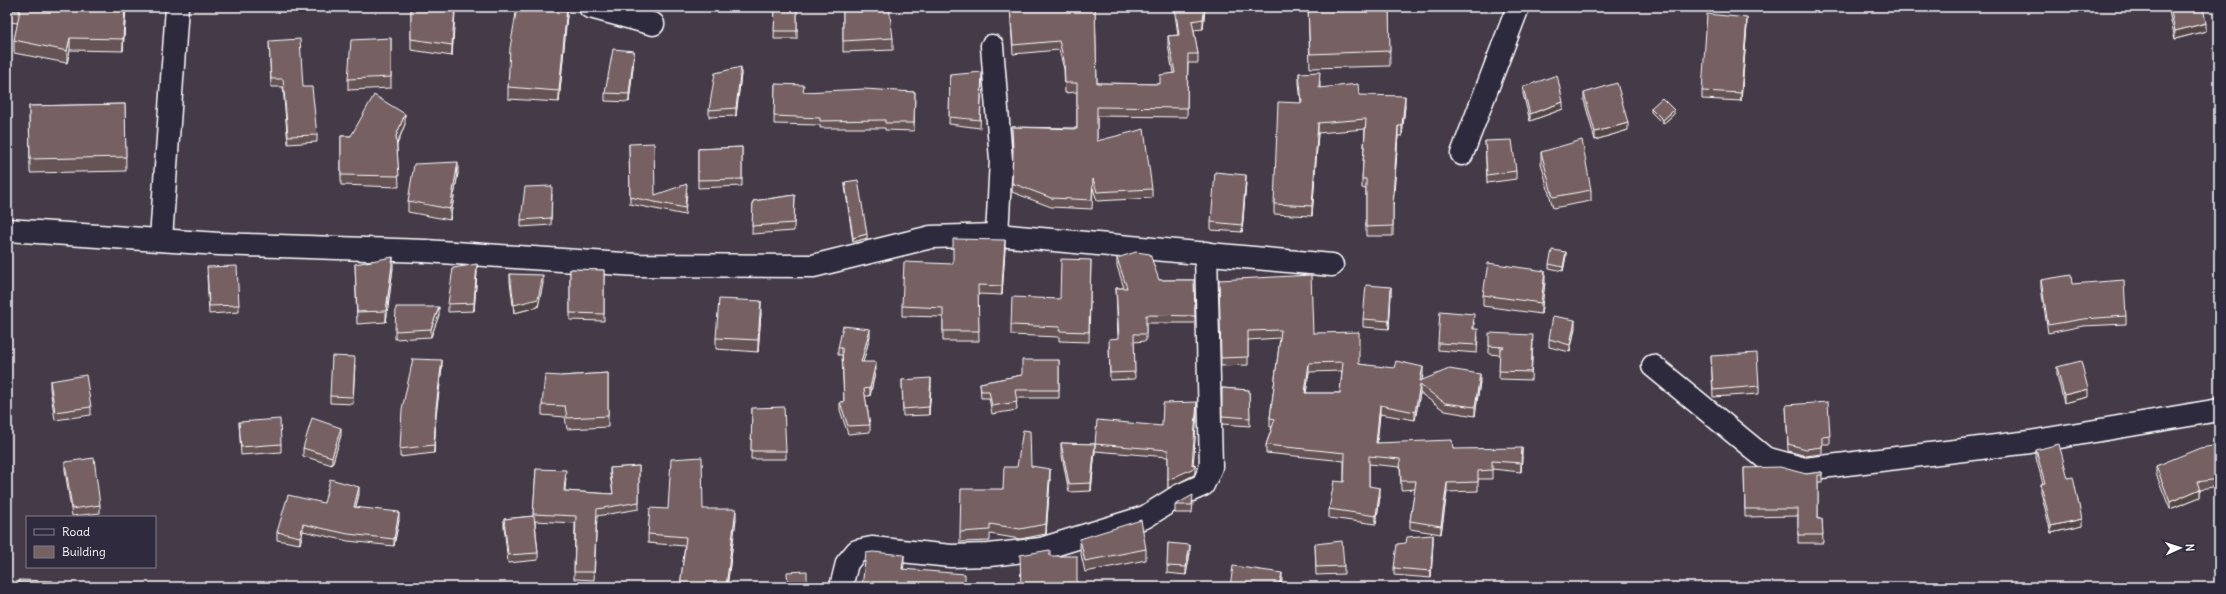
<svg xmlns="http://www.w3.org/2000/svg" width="2226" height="594" viewBox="0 0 2226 594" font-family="Delius,sans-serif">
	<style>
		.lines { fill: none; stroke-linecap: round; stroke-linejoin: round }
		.street-casing { stroke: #fff; stroke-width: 25 }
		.street { stroke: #2f2a3d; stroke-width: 22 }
		.wall { fill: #655354; stroke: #fff; fill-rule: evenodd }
		.shaded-wall { fill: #534445; stroke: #fff }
		.building { fill: #766162; stroke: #fff; fill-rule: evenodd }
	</style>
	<rect width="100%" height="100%" fill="#443a48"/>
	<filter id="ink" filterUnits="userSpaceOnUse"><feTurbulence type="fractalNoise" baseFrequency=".025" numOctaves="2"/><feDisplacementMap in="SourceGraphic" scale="8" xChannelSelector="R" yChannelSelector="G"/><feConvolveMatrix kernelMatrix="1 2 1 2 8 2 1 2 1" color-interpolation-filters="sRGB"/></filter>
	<g filter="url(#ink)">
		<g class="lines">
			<defs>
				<g id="street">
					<polyline points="590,7 653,24"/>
					<polyline points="992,46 1001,160 997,235"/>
					<polyline points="1462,154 1518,7"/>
					<polyline points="7,230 219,244 425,251 638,265 813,266 931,237 997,235 1332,265"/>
					<polyline points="161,239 177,7"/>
					<polyline points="1653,366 1765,458 1805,469 2030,442 2219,410"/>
					<polyline points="841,587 847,563 857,551 872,548 951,556 989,555 1041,549 1145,517 1180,495 1203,485 1211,467 1206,253"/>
				</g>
			</defs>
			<use href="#street" class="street-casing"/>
			<use href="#street" class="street"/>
		</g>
		<g class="wall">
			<polygon points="7,7 126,7 123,51 70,50 67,63 14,53 14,40 18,23 7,22"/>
			<polygon points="411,7 455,7 452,56 411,50"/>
			<polygon points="567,7 567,15 559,102 508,99 508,87"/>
			<polygon points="843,7 893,38 893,50 843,52"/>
			<polygon points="1010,7 1095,7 1097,83 1160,84 1173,73 1168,45 1168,36 1178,35 1174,7 1205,7 1203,29 1194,30 1198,54 1198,63 1188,63 1187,117 1097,116 1097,141 1152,189 1152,198 1097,201 1093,188 1092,209 1051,207 1012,192 1013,157 1012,127 1077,128 1077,92 1065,93 1064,69 1059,50 1013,54"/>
			<polygon points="1308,7 1389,7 1390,66 1310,68"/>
			<polygon points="2168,7 2203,7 2206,31 2175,39"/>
			<polygon points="775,8 797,8 797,39 774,39"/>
			<polygon points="1747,26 1741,101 1702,99 1702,91"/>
			<polygon points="391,38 391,88 348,90 348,79"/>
			<polygon points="269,41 303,87 317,135 317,142 288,144 283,87 271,87"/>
			<polygon points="634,58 629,102 605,101 605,93"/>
			<polygon points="1299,73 1320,81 1320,88 1359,95 1405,106 1402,136 1398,136 1393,205 1393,236 1366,236 1366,189 1362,188 1362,179 1365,129 1318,133 1312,216 1274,214 1274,204 1301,103 1299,83"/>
			<polygon points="741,74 736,116 709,117 709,110"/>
			<polygon points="950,75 982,80 980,128 949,124"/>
			<polygon points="775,84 804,92 915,92 914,131 885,130 885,128 820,128 820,125 774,124"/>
			<polygon points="1523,87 1563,109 1530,121 1523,94"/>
			<polygon points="1584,93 1628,130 1595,140 1584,100"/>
			<polygon points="125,104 126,171 30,173 29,106"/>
			<polygon points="1651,108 1674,114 1663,124 1651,112"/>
			<polygon points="405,124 397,145 399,187 341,185 341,136 351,136"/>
			<polygon points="1485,141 1516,171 1516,179 1487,183"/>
			<polygon points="629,144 655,195 687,192 685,215 630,204"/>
			<polygon points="742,147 742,186 698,188 698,149"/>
			<polygon points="1541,152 1591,190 1591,201 1553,208 1541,163"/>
			<polygon points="458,173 450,220 408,212 408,201"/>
			<polygon points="845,182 867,238 853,242 845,186"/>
			<polygon points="1246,182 1242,232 1211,230 1211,222"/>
			<polygon points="552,194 551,225 521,227 521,220"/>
			<polygon points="795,195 794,231 752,234 753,201"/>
			<polygon points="1005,249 1002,295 978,294 979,341 943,341 943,317 902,316 902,306 953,264"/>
			<polygon points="1566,256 1563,271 1549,268 1549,264"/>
			<polygon points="1117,258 1159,280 1194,280 1195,323 1146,323 1146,341 1134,342 1135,379 1110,380 1109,346 1118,338 1116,288 1124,288 1117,266"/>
			<polygon points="1091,260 1089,342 1059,341 1059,337 1011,335 1011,325 1060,299"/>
			<polygon points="355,264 393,268 386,322 357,324"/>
			<polygon points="570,269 604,270 604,321 570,320"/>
			<polygon points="477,272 474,311 448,312 448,304"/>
			<polygon points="510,274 543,283 538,307 514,313 510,282"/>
			<polygon points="207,275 239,305 239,312 209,314"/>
			<path d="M1219 280 1313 333 1359 364 1423 375 1422 380 1480 382 1475 416 1445 411 1420 393 1415 420 1380 414 1377 443 1453 449 1522 457 1521 472 1492 469V479H1478V491L1447 492 1441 534 1410 529V521L1415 489 1401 490 1400 467 1369 464V486L1380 496 1376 524 1329 518V509L1344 482V461L1266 453V445L1272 427H1270V418L1280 338 1248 340V365L1221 366ZM1342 371 1340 393H1306L1309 372Z"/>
			<polygon points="2041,280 2072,284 2126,316 2126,324 2083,326 2048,333 2041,288"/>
			<polygon points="1545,282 1541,314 1483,306 1483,295"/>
			<polygon points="1391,294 1389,329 1363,327 1363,319"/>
			<polygon points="761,313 758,352 716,349 716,338"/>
			<polygon points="439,315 431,337 395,339 395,331"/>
			<polygon points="1474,322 1474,329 1478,337 1477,353 1438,350 1438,343"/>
			<polygon points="1575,328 1570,352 1549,347 1549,339"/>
			<polygon points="870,336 863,362 876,369 870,396 865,396 870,425 870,432 848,434 840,410 840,402 844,402 842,355 838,355 838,348"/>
			<polygon points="1533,343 1531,380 1499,379 1500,355 1489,354 1489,346"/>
			<polygon points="1711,356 1759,386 1759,394 1713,397"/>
			<polygon points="1059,360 1059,398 1016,398 1017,410 992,414 989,398 981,398 980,383 1022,375"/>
			<polygon points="355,365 353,404 330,403 330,396"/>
			<polygon points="2057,367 2088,397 2064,403 2057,375"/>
			<polygon points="442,368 436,415 434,453 400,457 400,449"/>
			<polygon points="608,373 608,427 567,429 565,417 542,415 542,405 561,376"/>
			<polygon points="902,380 931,386 929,415 903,416"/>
			<polygon points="50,381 91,407 91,415 55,420 50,389"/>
			<polygon points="1222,388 1249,390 1250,426 1222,424"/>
			<polygon points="1786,405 1830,436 1830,444 1822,444 1822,454 1806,456 1788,451"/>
			<polygon points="752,408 786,451 786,459 751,459"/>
			<polygon points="1197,410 1193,465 1195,472 1194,475 1168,488 1168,457 1095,451 1091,491 1069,492 1061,451 1061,443 1095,444 1162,426"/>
			<polygon points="239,422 281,444 281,452 241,455"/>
			<polygon points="341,435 332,465 303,456 303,448"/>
			<polygon points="2219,445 2219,486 2200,489 2200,497 2170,509 2156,474 2156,466"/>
			<polygon points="2036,450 2068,478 2082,526 2051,533 2041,492 2041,484 2043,484 2036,458"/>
			<polygon points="65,462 100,505 100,513 72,516 65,470"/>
			<polygon points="639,466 639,509 597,516 594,580 574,579 575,523 535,521 538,553 538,560 508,563 504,526 504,519 533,516 536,469 566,478 565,491 613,494 610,475 610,468"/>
			<polygon points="1031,466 1050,479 1046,534 1020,539 990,534 990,541 960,542 960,532 1003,489"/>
			<polygon points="1744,468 1806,474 1822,472 1822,482 1818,482 1818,519 1822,519 1823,543 1798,543 1798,516 1745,517"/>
			<polygon points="359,494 356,507 399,520 394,546 348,541 303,531 300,544 277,540 277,532 324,503"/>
			<polygon points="1193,503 1192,513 1175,513 1175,505"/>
			<polygon points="668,509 703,509 736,519 727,587 680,587 685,546 648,543 648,534"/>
			<polygon points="1080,539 1146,549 1146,560 1085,572 1080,550"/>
			<polygon points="1433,542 1431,578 1394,575 1394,568"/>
			<polygon points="1168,543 1190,553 1186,575 1167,573"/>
			<polygon points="1315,544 1344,566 1344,574 1316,575"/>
		</g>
		<g class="shaded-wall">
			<polygon points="125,7 126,7 123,51 123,39"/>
			<polygon points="455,7 455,13 452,56 452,45"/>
			<polygon points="567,7 567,15 559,102 559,91"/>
			<polygon points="1205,7 1203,29 1203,19"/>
			<polygon points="1747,18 1747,26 1741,101 1741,93"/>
			<polygon points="2206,23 2206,31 2175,39 2175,31"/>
			<polygon points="70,38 70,50 67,63 67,51"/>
			<polygon points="634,51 634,58 629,102 629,94"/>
			<polygon points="741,67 741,74 736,116 736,108"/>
			<polygon points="1405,96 1405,106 1402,136 1402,126"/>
			<polygon points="1563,102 1563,109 1530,121 1530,114"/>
			<polygon points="1674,110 1674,114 1663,124 1663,120"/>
			<polygon points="405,114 405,124 396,146 396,136"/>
			<polygon points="1318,123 1318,133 1312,216 1312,206"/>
			<polygon points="1628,123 1628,130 1595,140 1595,132"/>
			<polygon points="1398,126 1398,136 1393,206 1393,196"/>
			<polygon points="458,162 458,173 450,220 450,209"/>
			<polygon points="1246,175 1246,182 1242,232 1242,225"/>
			<polygon points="867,234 867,238 853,242 853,238"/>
			<polygon points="1005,240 1005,249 1002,295 1002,286"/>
			<polygon points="1566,252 1566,256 1563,271 1563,267"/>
			<polygon points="393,257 393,268 386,322 386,311"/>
			<polygon points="477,264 477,272 474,311 474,303"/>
			<polygon points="1545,271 1545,282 1541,314 1541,303"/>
			<polygon points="543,275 543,283 538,307 514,313 514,305"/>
			<polygon points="1391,287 1391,294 1389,329 1389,321"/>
			<polygon points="761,301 761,313 758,352 758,340"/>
			<polygon points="439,307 439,315 431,337 431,329"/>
			<polygon points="1575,320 1575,328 1570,352 1570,345"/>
			<polygon points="870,329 870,336 861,370 861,362"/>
			<polygon points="442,360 442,368 436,415 434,453 436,408"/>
			<polygon points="876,362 876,369 870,396 870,388"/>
			<polygon points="1309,363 1309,372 1305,401 1305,393"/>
			<polygon points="1423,367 1423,375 1421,386 1420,381"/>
			<polygon points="1480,374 1480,382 1475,416 1475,407"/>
			<polygon points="931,378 931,386 929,415 929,407"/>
			<polygon points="1420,385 1420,393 1415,420 1415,412"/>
			<polygon points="2088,389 2088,397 2064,403 2064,395"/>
			<polygon points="1197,402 1197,410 1193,468 1195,464 1195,472 1194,475 1168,488 1168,480"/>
			<polygon points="1380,405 1380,414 1376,452 1376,443"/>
			<polygon points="341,428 341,435 332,465 332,457"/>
			<polygon points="1095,444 1095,451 1091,491 1091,483"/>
			<polygon points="1522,448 1522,457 1521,472 1521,463"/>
			<polygon points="1050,469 1050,479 1046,534 1046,524"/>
			<polygon points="1447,483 1447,492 1441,534 1441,526"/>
			<polygon points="359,487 359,494 354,514 354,507"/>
			<polygon points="1380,488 1380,496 1376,524 1376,516"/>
			<polygon points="2200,489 2200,497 2170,509 2170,502"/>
			<polygon points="736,509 736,519 727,587 726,587"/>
			<polygon points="399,512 399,520 394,546 394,539"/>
			<polygon points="2082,519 2082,526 2051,533 2051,526"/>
			<polygon points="303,524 303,531 300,544 300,537"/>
			<polygon points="1433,535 1433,542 1431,578 1431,571"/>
			<polygon points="1190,545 1190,553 1186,575 1186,567"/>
			<polygon points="904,555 904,564 902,578 902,569"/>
			<polygon points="1282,573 1282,581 1281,587 1279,587"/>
		</g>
		<g class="building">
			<polygon points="7,7 125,7 123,39 70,38 67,51 14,40 20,10 7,10"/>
			<polygon points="411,7 455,7 452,45 411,39"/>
			<polygon points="517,7 567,7 559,91 508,87 510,48"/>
			<polygon points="843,7 889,7 893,38 843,41"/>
			<polygon points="1010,7 1095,7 1097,83 1160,84 1160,75 1175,73 1168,36 1179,35 1175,7 1205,7 1203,19 1192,21 1198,54 1188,54 1187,108 1097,107 1097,141 1144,129 1152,189 1097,192 1093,179 1092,200 1051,198 1012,183 1013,151 1012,127 1077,129 1077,83 1065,83 1064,60 1059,41 1013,45"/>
			<polygon points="1308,7 1389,7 1390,51 1310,54"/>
			<polygon points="2170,7 2203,7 2206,23 2175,31"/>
			<polygon points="775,8 797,8 797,31 774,31"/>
			<polygon points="1707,14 1747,18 1741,93 1702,91"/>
			<polygon points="391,38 391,77 348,79 351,40"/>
			<polygon points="300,39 303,87 312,87 317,135 288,136 283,79 271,79 269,41"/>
			<polygon points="613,49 634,51 629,94 605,93"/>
			<polygon points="741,67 736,108 709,110 715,73"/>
			<polygon points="982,72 980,120 949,117 950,75"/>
			<polygon points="1320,72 1319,88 1358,84 1359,95 1405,96 1402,126 1398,126 1393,196 1393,226 1366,227 1366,179 1362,179 1366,119 1318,123 1312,206 1274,204 1278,102 1302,103 1299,73"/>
			<polygon points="1557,75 1563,102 1530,114 1523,87"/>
			<polygon points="1617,83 1628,123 1595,132 1584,93"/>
			<polygon points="775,84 804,85 803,92 864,89 915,92 914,123 885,123 885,120 820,121 820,118 774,116"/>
			<polygon points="374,95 405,114 396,136 399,176 341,175 341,136 351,136"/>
			<polygon points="1662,98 1674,110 1663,120 1651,108"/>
			<polygon points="125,104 126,157 30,159 29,106"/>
			<polygon points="1512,140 1516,171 1487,175 1485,141"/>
			<polygon points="1582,140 1591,190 1553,197 1541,152"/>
			<polygon points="654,143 655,195 687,184 685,208 630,197 629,144"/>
			<polygon points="742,147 742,179 698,180 698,149"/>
			<polygon points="458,162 450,209 408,201 414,164"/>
			<polygon points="1215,172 1246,175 1242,225 1211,222"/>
			<polygon points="858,180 867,234 853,238 845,182"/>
			<polygon points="552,186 551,218 521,220 525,187"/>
			<polygon points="795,195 794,223 752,226 753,201"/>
			<polygon points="953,239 1005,240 1002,286 978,285 979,331 943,331 943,308 902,306 904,262 953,264"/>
			<polygon points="1552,250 1566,252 1563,267 1549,264"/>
			<polygon points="1136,252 1150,254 1159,280 1194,280 1195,316 1146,315 1146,334 1134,334 1135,372 1110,373 1109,339 1119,338 1116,288 1127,288 1117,258"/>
			<polygon points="393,257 386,311 357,312 355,264"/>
			<polygon points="1061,259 1091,260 1089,332 1059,331 1060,327 1011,325 1012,297 1060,299"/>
			<polygon points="1488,263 1545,271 1541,303 1483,295"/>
			<polygon points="477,264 474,303 448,304 453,268"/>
			<polygon points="237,266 239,305 209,306 207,267"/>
			<polygon points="570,269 604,270 604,314 570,313"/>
			<polygon points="510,274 543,275 538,299 514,305"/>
			<path d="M1311 275 1313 333 1359 332V364L1394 368 1396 361 1423 367 1420 381 1449 369 1480 374 1475 407 1445 403 1420 385 1415 412 1380 405 1376 443 1452 440 1453 449 1522 448 1521 463 1492 461V470L1478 471V482L1447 483 1441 526 1410 521 1416 481H1401L1400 459 1369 456V486L1380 488 1376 516 1329 509 1334 481 1344 482 1345 453 1266 445 1275 419 1270 418 1281 330 1248 331V357L1221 358 1219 280ZM1343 362 1340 393H1305L1309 363Z"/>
			<polygon points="2071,275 2072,284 2124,280 2126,316 2083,319 2048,325 2041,280"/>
			<polygon points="1366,285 1391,287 1389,321 1363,319"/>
			<polygon points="719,299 761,301 758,340 716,338"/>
			<polygon points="396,307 439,307 431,329 395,331"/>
			<polygon points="1440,311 1474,314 1473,329 1478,329 1477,345 1438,343"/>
			<polygon points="1553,316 1575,320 1570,345 1549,339"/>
			<polygon points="843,326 870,329 861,362 876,362 870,388 864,389 870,425 848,426 840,402 844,402 842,348 838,348"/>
			<polygon points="1489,333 1533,335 1531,372 1499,371 1500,349 1504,347 1489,346"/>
			<polygon points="1757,353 1759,386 1713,390 1711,356"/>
			<polygon points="332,356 355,357 353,397 330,396"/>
			<polygon points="413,359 442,360 436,408 434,445 400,449 402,409"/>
			<polygon points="1022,360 1059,360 1059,390 1015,390 1017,402 992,406 989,391 981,391 980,383 1022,375"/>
			<polygon points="2081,361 2088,389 2064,395 2057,367"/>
			<polygon points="608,373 608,416 567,418 565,406 542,405 545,375 561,376"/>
			<polygon points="86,375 91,407 55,412 50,381"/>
			<polygon points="931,378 929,407 903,409 902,380"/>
			<polygon points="1222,388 1249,390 1250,418 1222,416"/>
			<polygon points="1197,402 1192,465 1195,464 1194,468 1168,480 1168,450 1095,444 1097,420 1162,426 1163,403"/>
			<polygon points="1828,402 1830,436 1822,437 1822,447 1806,449 1788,444 1786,405"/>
			<polygon points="784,407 786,451 751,451 752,408"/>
			<polygon points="312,418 341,428 332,457 303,448"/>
			<polygon points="280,419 281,444 241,447 239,422"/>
			<polygon points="1023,430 1030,431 1031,466 1050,469 1046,524 1020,529 990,524 990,530 960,532 961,489 1003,489 1004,467 1017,467"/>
			<polygon points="1061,443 1095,444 1091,483 1069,484"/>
			<polygon points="2059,444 2068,478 2073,477 2082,519 2051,526 2041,484 2045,483 2036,450"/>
			<polygon points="2219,445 2219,479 2197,482 2200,489 2170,502 2156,466 2200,448"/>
			<polygon points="702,457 703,509 736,509 726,587 680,587 686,537 648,534 650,508 668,509 671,459"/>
			<polygon points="94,458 100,505 72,509 65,462"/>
			<polygon points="639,466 639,502 597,509 594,572 574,572 576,516 533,514 536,469 566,470 564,491 613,494 610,468"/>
			<polygon points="1780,467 1806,474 1822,472 1822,475 1818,475 1818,519 1822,519 1823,535 1798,535 1798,509 1745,509 1744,468"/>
			<polygon points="330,479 359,487 354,507 399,512 394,539 348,534 303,524 300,537 277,532 288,495 324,503"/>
			<polygon points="1193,495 1192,505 1175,505"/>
			<polygon points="534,516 538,553 508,555 504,519"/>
			<polygon points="1141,520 1146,549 1085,561 1080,539"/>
			<polygon points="1433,535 1431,571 1394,568 1397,544 1406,543 1407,537"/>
			<polygon points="1342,541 1344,566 1316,567 1315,544"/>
			<polygon points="1168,543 1190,545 1186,567 1167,566"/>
			<polygon points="1050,550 1050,556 1077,556 1077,586 1074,587 1021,587 1020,555"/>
			<polygon points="873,552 904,555 902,569 965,574 965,587 862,587 866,553"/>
			<polygon points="1233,566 1282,573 1279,587 1230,587"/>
			<polygon points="807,571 807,587 788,587 787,572"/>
			<polygon points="19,580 53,581 53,587 19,587"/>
		</g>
	</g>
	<rect width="2226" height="594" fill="none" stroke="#2f2a3d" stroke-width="24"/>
	<rect x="12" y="12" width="2202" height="570" fill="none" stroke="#fff" stroke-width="1.5" filter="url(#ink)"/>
	<rect x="26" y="516" width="130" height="52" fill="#2f2a3d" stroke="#827f8b"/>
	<rect x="34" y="529" width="20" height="6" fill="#2f2a3d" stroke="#827f8b"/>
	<text x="62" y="536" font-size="12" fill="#ffffff">Road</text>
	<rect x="34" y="546" width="20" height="12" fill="#766162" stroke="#827f8b"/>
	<text x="62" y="556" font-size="12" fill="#ffffff">Building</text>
	<g transform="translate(2180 548) rotate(87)" stroke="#2f2a3d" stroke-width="3" paint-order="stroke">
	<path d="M0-3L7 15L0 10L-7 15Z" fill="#ffffff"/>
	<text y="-6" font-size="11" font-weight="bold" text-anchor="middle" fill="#ffffff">N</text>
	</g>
</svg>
